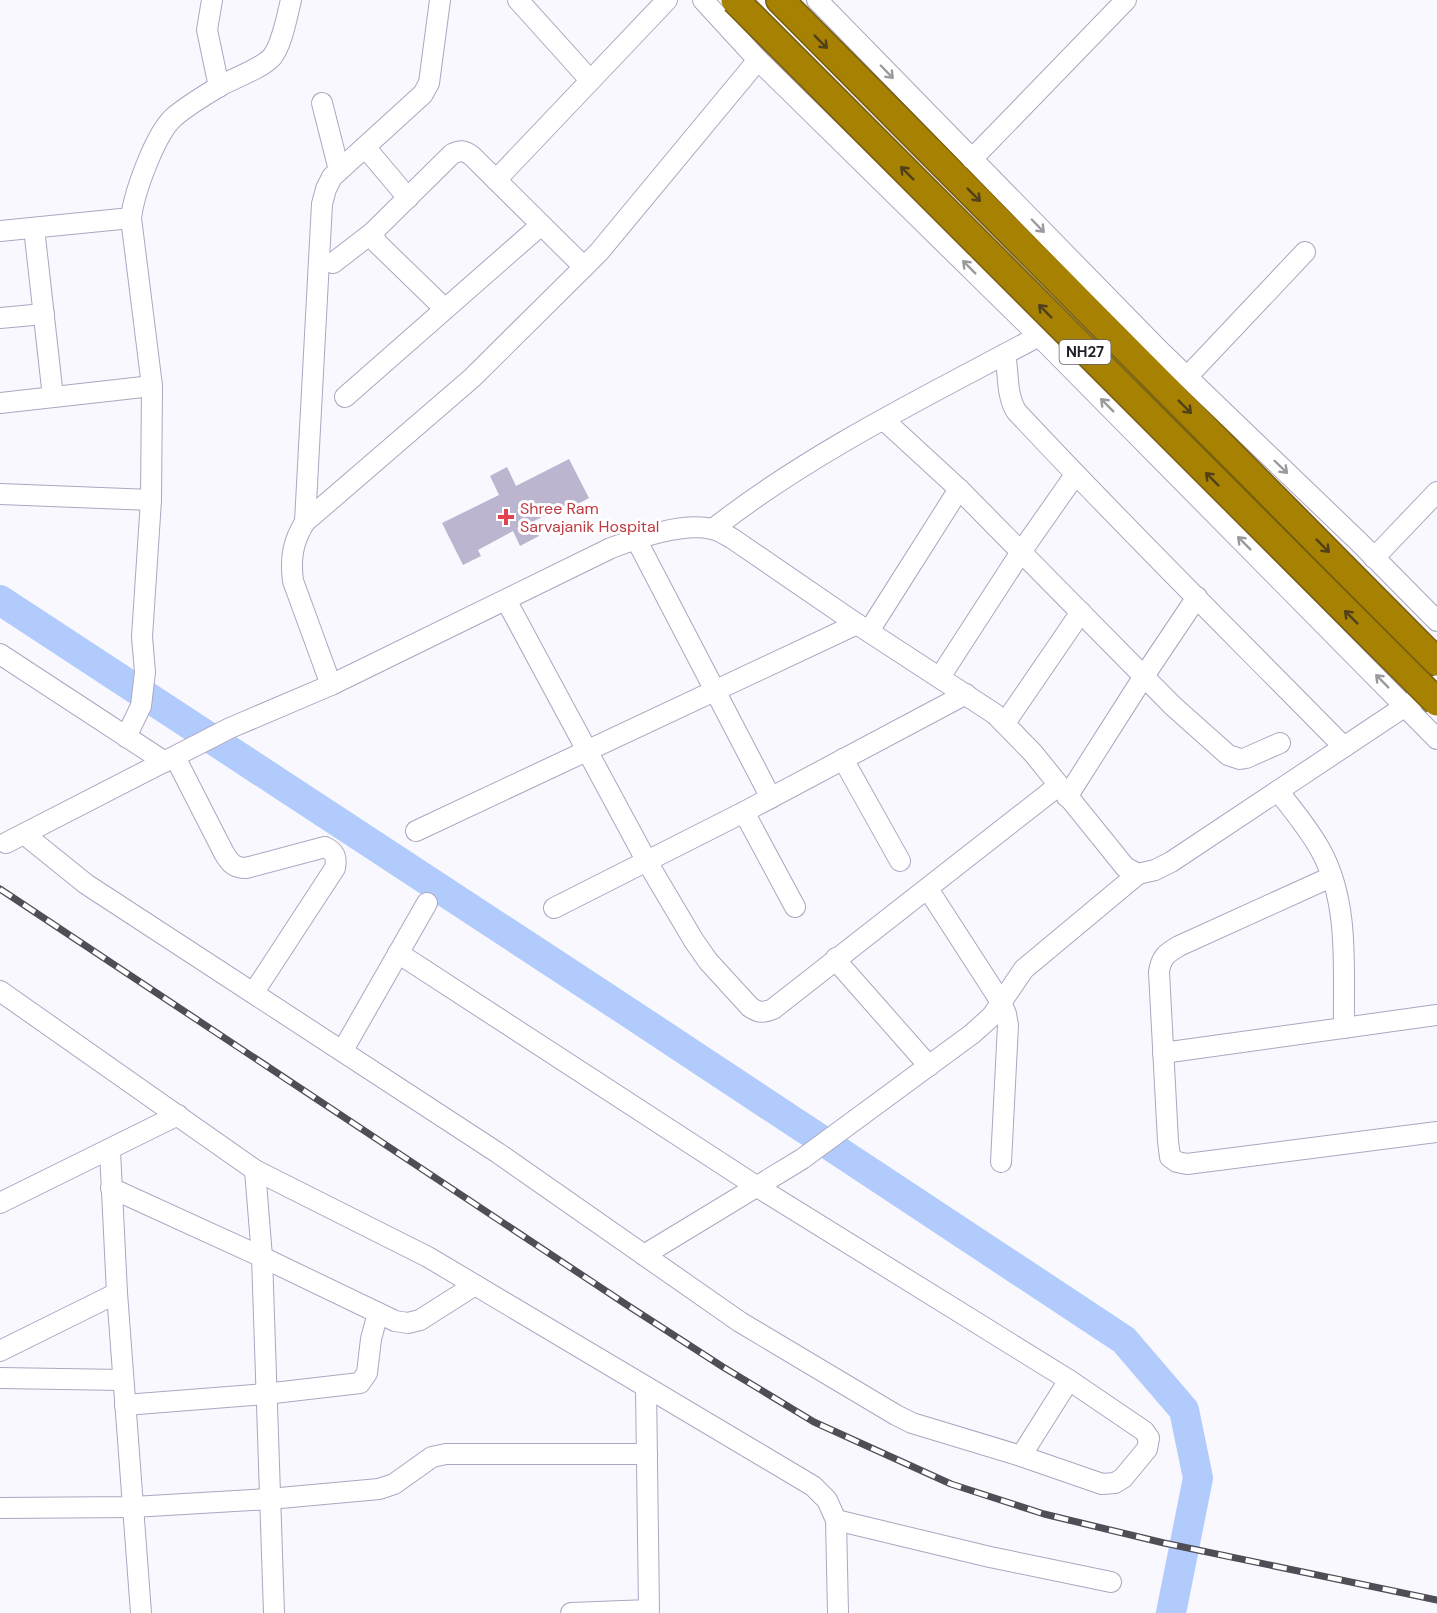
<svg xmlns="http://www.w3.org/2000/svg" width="1437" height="1613" viewBox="0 0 1437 1613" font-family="'DM Sans',sans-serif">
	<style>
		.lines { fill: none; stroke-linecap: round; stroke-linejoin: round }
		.river { stroke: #b1ccfc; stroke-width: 30 }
		.building { fill: #bbb5d0 }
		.minor-casing { stroke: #aca6c1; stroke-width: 22 }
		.highway-casing { stroke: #775e0f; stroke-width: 30 }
		.minor { stroke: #fff; stroke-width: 20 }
		.highway { stroke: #a68102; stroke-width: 27 }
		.rail-casing { stroke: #504d56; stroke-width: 7 }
		.rail { stroke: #fff; stroke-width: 4.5; stroke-dasharray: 14; stroke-linecap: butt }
		.highway-bridge-casing { stroke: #775e0f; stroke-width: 30; stroke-linecap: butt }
		.highway-bridge { stroke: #a68102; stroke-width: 27 }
		.oneway { stroke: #50411b }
		.oneway2 { stroke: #9b9a9e }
		.health-dot { fill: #e0444e; stroke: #fff; stroke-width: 2 }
		.labels { text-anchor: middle; stroke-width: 6; stroke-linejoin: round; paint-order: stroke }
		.shield { fill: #fff; stroke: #646268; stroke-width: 1.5 }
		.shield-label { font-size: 15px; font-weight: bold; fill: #211e28 }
		.health-label { font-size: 16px; fill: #be3a42; stroke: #fff; text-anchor: start }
	</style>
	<rect width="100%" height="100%" fill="#f9f8fe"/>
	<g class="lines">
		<polyline class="river" points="0,600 628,1012 1124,1340 1184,1410 1198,1478 1171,1613"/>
	</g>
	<polygon class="building" points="569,459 589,498 574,506 572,502 532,522 539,536 520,546 513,531 478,550 481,556 463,565 442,523 499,495 490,476 507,467 516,486"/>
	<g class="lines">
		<defs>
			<g id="minor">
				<polyline points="212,0 207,30 219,87"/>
				<polyline points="518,0 590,80"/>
				<polyline points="703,0 758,60 1039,336 1437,739"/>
				<polyline points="817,0 1159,350 1360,543 1437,621"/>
				<polyline points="322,103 339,170"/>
				<polyline points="365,147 408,198"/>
				<polyline points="972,159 1126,0"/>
				<polyline points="496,180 667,0"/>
				<polyline points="34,228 53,397"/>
				<polyline points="0,231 131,218"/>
				<polyline points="333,263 372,233"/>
				<path d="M445 309 377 243 372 233 452 154C460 150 464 150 472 156L584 267"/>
				<polyline points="0,318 44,314"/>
				<path d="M1005 354C1009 374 1006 394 1016 411 1123 526 1234 635 1344 747"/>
				<polyline points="1187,377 1305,252"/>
				<polyline points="345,397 541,225"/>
				<polyline points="0,403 152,386"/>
				<polyline points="884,420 959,489 1173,706 1228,755 1240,759 1246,758 1280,743"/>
				<polyline points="0,494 151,500"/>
				<polyline points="305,522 322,204 326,189 332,177 423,94 429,83 440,0"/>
				<path d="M713 529C811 452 929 395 1039 336"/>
				<polyline points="636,539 771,798"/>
				<polyline points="1374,558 1437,492"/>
				<path d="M506 600 646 860 694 941 708 961 750 1007C759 1013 763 1013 773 1009L1058 786"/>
				<polyline points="869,631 959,489"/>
				<polyline points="0,654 165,762"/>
				<polyline points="940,677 1021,552 1075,475"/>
				<path d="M331 685 293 581C290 558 293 541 305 522L472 378 584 267 599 252 758 60"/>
				<polyline points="1005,723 1081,612"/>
				<path d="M126 737 141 706 145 672 142 637 151 500 152 386 131 218C134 193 155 134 174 117 187 106 205 95 220 86 234 78 261 69 272 57 282 45 287 16 291 0"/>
				<path d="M175 757 224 853C230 863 234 868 246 868L325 847C335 852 337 857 335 868L254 992"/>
				<polyline points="843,759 900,861"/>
				<path d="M1278 791C1293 810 1309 829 1321 851 1350 904 1343 970 1344 1028"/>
				<polyline points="1067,797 1144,676 1197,597"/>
				<polyline points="744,812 795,907"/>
				<polyline points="416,831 857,624"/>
				<polyline points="24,834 86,884 498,1153 740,1322 896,1415 912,1423 1021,1456 1102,1484 1115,1483 1123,1478 1147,1449 1149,1438 1144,1431 1069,1380 756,1186 398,953"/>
				<path d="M6 843 230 728 331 685 611 548C638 538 683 522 712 529 719 530 726 535 733 539L857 624 995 714 1033 753 1125 867 1138 874 1155 870 1171 862 1437 685"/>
				<path d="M1331 877 1179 946C1167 953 1161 957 1159 972L1168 1141 1170 1157 1177 1162 1187 1164 1437 1132"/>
				<polyline points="928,889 1001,1002 1006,1014 1008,1025 1001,1162"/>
				<polyline points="554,908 744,812 966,694"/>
				<polyline points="836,958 840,965 929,1066"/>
				<polyline points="0,991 255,1170 428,1257 813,1486 827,1500 836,1520 838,1613"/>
				<polyline points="343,1050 427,903"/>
				<polyline points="1163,1053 1437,1015"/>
				<polyline points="110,1151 117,1293 141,1613"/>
				<polyline points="255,1170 262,1257 274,1613"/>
				<polyline points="111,1188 262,1257 395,1321 408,1323 420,1320 475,1285"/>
				<polyline points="0,1203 178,1115"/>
				<polyline points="644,1255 802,1159 972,1034 992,1016 1024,969 1138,874"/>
				<polyline points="0,1351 117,1293"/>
				<polyline points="0,1378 123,1380"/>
				<polyline points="125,1405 265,1394 360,1383 367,1373 371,1339 378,1313"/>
				<polyline points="1021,1456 1069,1380"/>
				<polyline points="0,1508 133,1507 269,1499 379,1489 394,1484 432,1457 446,1454 647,1454"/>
				<polyline points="836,1520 990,1557 1111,1582"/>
				<polyline points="571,1613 649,1610 646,1387"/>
			</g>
			<polyline id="highway" points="780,0 1437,662"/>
		</defs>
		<use href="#minor" class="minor-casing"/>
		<use href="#highway" class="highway-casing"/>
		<use href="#minor" class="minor"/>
		<use href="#highway" class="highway"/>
		<defs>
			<polyline id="rail" points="0,889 627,1305 723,1367 814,1422 951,1484 1044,1514 1164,1543 1437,1600"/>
		</defs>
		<use href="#rail" class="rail-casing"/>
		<use href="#rail" class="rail"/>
		<defs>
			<polyline id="highway-bridge" points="735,0 1437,702"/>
		</defs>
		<use href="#highway-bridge" class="highway-bridge-casing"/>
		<use href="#highway-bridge" class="highway-bridge"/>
	</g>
	<defs><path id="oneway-shaft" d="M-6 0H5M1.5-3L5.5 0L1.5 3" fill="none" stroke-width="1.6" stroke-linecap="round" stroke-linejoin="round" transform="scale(1.5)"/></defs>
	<g class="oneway">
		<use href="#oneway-shaft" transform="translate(821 42) rotate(45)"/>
		<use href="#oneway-shaft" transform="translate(907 173) rotate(-135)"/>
		<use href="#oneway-shaft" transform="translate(974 195) rotate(45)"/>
		<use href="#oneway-shaft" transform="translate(1045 311) rotate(-135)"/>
		<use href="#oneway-shaft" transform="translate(1185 407) rotate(45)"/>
		<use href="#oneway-shaft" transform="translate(1212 479) rotate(-135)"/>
		<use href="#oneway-shaft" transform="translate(1323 546) rotate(45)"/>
		<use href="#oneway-shaft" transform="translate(1351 617) rotate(-135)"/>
	</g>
	<g class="oneway2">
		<use href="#oneway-shaft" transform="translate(887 72) rotate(46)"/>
		<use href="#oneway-shaft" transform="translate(1038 226) rotate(46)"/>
		<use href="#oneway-shaft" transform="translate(969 267) rotate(-135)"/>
		<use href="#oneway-shaft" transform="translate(1107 405) rotate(-135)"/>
		<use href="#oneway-shaft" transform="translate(1281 467) rotate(44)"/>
		<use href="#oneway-shaft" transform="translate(1244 543) rotate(-135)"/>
		<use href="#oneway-shaft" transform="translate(1382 681) rotate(-135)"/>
	</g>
	<path class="health-dot" d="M503 508h6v6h6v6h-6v6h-6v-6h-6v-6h6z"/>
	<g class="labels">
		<rect class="shield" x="1059.5" y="340" width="51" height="24" rx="4.5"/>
		<g class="shield-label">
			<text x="1085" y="357">NH27</text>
		</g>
		<g class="health-label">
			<text x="520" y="514">Shree Ram<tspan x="520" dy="18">Sarvajanik Hospital</tspan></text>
		</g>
	</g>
</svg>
